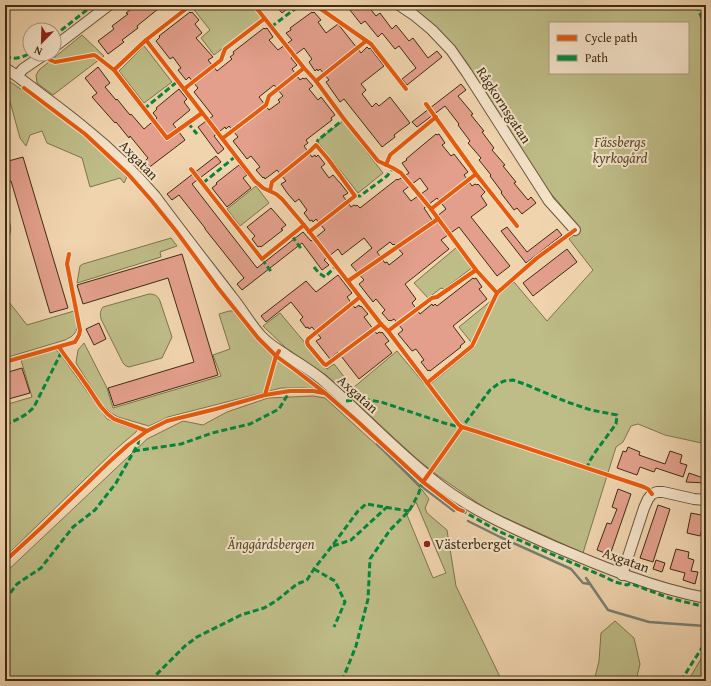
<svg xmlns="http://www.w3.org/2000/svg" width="711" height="686" viewBox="0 0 711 686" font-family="'Gentium Book Plus',serif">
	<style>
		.green { fill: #bebc87; stroke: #7e744c; fill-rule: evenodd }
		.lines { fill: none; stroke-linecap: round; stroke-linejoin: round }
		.stream { stroke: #767f72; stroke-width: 2.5 }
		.building { fill: #e39f8c; stroke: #3e2c12; fill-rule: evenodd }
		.street-casing { stroke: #6a5639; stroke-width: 12 }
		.street { stroke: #f5e3ca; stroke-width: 10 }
		.quiet { stroke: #00873e; stroke-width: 3; stroke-dasharray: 6 3; stroke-linecap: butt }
		.cycleway-casing { stroke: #f5e3ca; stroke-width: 6 }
		.cycleway { stroke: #e8590c; stroke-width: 4 }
		.poi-dot { fill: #8f2418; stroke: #f5e3ca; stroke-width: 1.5 }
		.labels { text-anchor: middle; stroke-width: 4; stroke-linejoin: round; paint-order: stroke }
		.street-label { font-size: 14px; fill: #3e2c12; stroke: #f5e3ca }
		.park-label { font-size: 14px; font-style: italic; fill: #584929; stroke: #f5e3ca }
		.poi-label { font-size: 14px; fill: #3e2c12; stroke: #f5e3ca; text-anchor: start }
	</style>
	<rect width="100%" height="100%" fill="#f0d4ae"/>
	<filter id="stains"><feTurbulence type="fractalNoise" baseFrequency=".005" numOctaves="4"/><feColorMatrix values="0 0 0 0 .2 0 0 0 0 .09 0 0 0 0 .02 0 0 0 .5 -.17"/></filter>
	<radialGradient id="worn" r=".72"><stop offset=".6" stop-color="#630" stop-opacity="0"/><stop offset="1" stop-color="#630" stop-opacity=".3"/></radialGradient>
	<g class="green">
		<polygon points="192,5 252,5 262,18 214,55 201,38 210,30 191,6"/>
		<path d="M403 5H706V444L665 435 638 424 631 426 623 442 616 447 583 553 488 510 437 475 417 459 326 375 286 348 263 326 280 313 327 369 334 364 353 388 397 351 427 387 475 347 459 327 514 282 547 321 593 270 569 239 580 230 577 224 548 190 465 60 433 26ZM550 23H688V73H550Z"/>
		<polygon points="82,35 104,56 53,95 37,83 36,75 39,70"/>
		<polygon points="144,46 172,82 144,103 119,71"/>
		<path d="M5 79 15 85 66 122 121 167C126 173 129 175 124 183L120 178 90 187 82 158 47 143 42 131 30 135 26 146 20 138 7 91 5 89Z"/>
		<polygon points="343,121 383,173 358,193 317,141"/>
		<polygon points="256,186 269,203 240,226 227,209"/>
		<path d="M5 212C11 223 14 232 5 242Z"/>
		<polygon points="171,238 177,246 160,252 161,257 77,283 80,266 83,264"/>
		<polygon points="457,247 473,267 444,289 441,288 428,298 414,283"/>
		<path d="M5 291H7L9 302 27 325 74 311C76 318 80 328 74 334 72 337 68 338 65 340L5 358Z"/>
		<path d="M149 294C155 294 158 296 160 301L172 337 162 358 129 367 126 366 123 363 101 319C100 314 100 311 103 307Z"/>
		<polygon points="229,311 234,311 255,337 267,348 294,363 329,391 304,388 281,388 168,417 149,426 118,417 111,413 102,404 76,363 78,350 84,343 107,388 113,408 221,376 213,355 230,349 219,314"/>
		<polygon points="54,350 58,351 107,419 137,430 136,432 116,449 5,557 5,405 32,397 21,360"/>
		<path d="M313 396 325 398 381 449 423 491 429 499 425 508 427 513 447 530 456 586 502 681H5V573L147 439 183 421 203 425 227 412 268 398ZM416 502 446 573 433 578 407 515Z"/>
		<polygon points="615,621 634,638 640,664 636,681 594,681 599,661 601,633"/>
		<polygon points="706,651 706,681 688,681 705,652"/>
	</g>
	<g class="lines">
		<g class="stream">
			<polyline points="377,444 420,486"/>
			<polyline points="421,486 454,511"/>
			<polyline points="468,521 500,537 571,569 583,583 590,584"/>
			<polyline points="586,578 608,610 649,622 705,626"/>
		</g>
	</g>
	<g class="building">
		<polygon points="136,5 163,5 137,26 138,28 122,40 124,42 108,54 98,41 114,29 112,26 128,14 126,13"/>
		<polygon points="275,5 292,5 282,13"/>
		<polygon points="346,5 367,5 376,16 380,13 392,29 396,25 409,41 413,38 428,58 437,51 442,57 407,85 402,79 416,68 399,46 395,49 382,33 378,37 365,21 361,24"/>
		<path d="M190 12 191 13 192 12 199 20 195 24 202 33 196 38 213 57 208 60 217 71 232 59 230 57 234 54 233 52 264 28 265 29 267 28 273 37 269 40 278 50 292 40 286 33 291 30 290 28 312 12 313 13 314 12 321 20 318 22 326 33 338 24 361 53 367 47 369 49 370 48 384 66 361 84 366 90 362 94 372 107 376 103 379 106 390 97 410 123 394 135 395 137 382 147 344 99 340 102 326 82 329 80 320 69 318 71 317 69 315 71 309 62 312 59 304 48 291 58 297 65 292 69 300 80 303 78 304 79 306 78 313 86 309 89 318 100 321 97 335 115 331 118 332 120 306 140 308 143 304 146 312 157 315 155 316 157 318 155 325 164 321 167 329 178 333 175 341 184 348 193 343 196 351 207 354 205 356 206 357 205 360 208 397 179 398 180 409 173 402 163 407 160 406 159 436 134 437 135 439 134 445 143 442 145 451 156 454 154 468 172 464 175 472 186 475 184 477 185 478 184 485 192 481 196 487 205 471 217 510 266 497 276 459 227 441 240 449 249 405 284 416 299 412 303 420 314 432 304 433 306 435 304 437 306 473 278 474 279 476 278 482 287 479 289 487 299 453 326 465 342 460 346 461 347 430 371 429 370 428 371 421 362 424 360 416 349 412 351 398 334 403 330 394 319 391 321 390 320 389 321 382 313 385 310 376 299 373 302 359 284 364 280 351 265 372 248 364 238 342 255 338 249 324 260 329 265 322 270 302 243 242 290 237 284 244 278 205 229V228L179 195 172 200 167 194 216 156 221 162 192 184 257 268 303 232 311 241 325 230 316 219 313 222 312 220 310 221 304 213 307 210 299 199 295 202 288 194 281 184 286 181 277 170 265 179 264 177 263 178 256 170 260 167 251 156 247 159 233 141 238 137 229 126 226 129 225 127 214 136 224 149 218 154 198 127 213 116 194 92 198 88 189 77 186 80 178 70 181 68 173 57 170 59 156 41 160 37 159 36ZM274 85 283 96 278 100 280 102 269 110 259 97ZM420 178 428 189 411 201 403 191ZM437 198 446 209 432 220 424 208ZM390 242 393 245 394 244 403 254 389 265 387 262 385 263 377 252Z"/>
		<polygon points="98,67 110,83 105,87 116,100 117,99 130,115 131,114 144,129 157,118 153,113 157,109 156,108 179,89 187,99 184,102 190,110 173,124 185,140 147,169 143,163 148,158 130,136 129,138 116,122 115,123 92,97 97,93 85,78"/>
		<polygon points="461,84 466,90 458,96 473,114 471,115 484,131 482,132 494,148 492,150 505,165 503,166 516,182 514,183 528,200 531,197 536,203 522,214 517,208 514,210 501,193 502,192 490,176 491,175 479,160 481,158 468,143 470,141 458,125 459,124 445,106 417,127 412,122"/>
		<polygon points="23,157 68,308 50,313 11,181 5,182 5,162"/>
		<polygon points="239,165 247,175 243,178 251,188 227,207 212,188 217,184 216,183"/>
		<polygon points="271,208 286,225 281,229 283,230 261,247 260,246 258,247 252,239 255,236 247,227"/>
		<polygon points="507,227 527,252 557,229 562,235 526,263 501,231"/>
		<polygon points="567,249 577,262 533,296 523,283"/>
		<polygon points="182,254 218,375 114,406 108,388 194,362 168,278 83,304 77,285"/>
		<polygon points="338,275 352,293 347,297 355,308 359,305 360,307 361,306 368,314 364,317 377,334 379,332 381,333 382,332 389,341 385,344 392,353 359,379 338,352 330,359 316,341 321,338 312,327 309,329 308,327 306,328 300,320 303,317 291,302 266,322 261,316 306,281 316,292"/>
		<polygon points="99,323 106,339 94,345 86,329"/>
		<polygon points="22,368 30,393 5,400 5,373"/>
		<polygon points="628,447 640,452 639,455 665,464 670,451 682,455 680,463 687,465 683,477 656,468 654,472 640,467 637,475 617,468 623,451 626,452"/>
		<polygon points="689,473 706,479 706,483 686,482"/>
		<polygon points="618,489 631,494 610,555 597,550 607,523 611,524 617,509 612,507"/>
		<polygon points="658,505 670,509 653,562 640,558"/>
		<polygon points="691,513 706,516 700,536 687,533"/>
		<polygon points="676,549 689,552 688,558 694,560 691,571 698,572 695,584 683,580 685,573 670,569"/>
		<polygon points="656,560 665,563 662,572 653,569"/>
	</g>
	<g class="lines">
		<defs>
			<g id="street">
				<polyline points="399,5 414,15 432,30 451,50 467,73 549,201 575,230"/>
				<polyline points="54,47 109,5"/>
				<path d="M5 68 17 76C40 94 65 111 87 130 112 150 134 172 155 196 180 230 206 263 232 297 242 309 250 324 261 336 269 345 279 350 289 357 302 365 315 373 326 383 365 417 400 456 442 487 475 512 515 529 553 546 603 567 653 588 706 598"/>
				<polyline points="17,76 23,69 45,54"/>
				<polyline points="622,575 644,508 648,499 652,494 657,492 663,492 694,499 706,500"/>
			</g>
		</defs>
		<use href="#street" class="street-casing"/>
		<use href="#street" class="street"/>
		<g class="quiet">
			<polyline points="696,5 706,27"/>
			<polyline points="271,27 300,5"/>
			<polyline points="54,36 93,5"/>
			<path d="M5 56C14 60 22 58 30 53"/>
			<polyline points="144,109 178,81"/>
			<polyline points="188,123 197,134"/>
			<polyline points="316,145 318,140 344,119"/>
			<polyline points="203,183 236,156"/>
			<polyline points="355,196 360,196 387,176 393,168"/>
			<polyline points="292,236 302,250"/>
			<polyline points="262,259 272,273"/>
			<polyline points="314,267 319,273 325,277 336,266"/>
			<polyline points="346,401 363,399 381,402 444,423 460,427"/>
			<path d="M5 425C16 420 26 416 34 407L62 351"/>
			<polyline points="460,430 490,390 498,384 504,381 513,380 527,385 567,402 591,410 617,415 616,424 596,451 589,462 587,468"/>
			<polyline points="134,451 181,444 212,433 250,424 279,409 290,391"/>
			<polyline points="5,473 6,477 5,485"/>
			<polyline points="461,510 498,531 605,577 615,582 627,585 629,584 632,584 669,598 706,607"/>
			<polyline points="333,546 351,540 387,507"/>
			<polyline points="314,569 335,581 345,602 334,627"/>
			<polyline points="5,600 17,584 41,568 73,527 95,510 116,483 138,444 139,438"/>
			<path d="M112 681C117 678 123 677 128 681"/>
			<polyline points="150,681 185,646 197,637 241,615 264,608 276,601 297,584 307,580 314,569 332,546 358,511 366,504 409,511"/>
			<polyline points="342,681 356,646 368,599 370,559 390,530 409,511 418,495 422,484 424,480"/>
			<polyline points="681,681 694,660 706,642"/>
		</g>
		<defs>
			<g id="cycleway">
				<polyline points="254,5 304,68 316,81 344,119 378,161 393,168 401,173 431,209 476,270 497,293 472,346 427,383"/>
				<polyline points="315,5 371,44 406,89"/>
				<polyline points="146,40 255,181 263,188 276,194 282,199 304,225 381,324 388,331 459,425 462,427 478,432 644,487 648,489 652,494"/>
				<polyline points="45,54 50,60 55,62 94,55 96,56 114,70 146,40 191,5"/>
				<polyline points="114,70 167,138 202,113"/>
				<polyline points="316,81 366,41"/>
				<polyline points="184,89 221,60 225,49 264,19"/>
				<polyline points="426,104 476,174 517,226"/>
				<polyline points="223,138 266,105 269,96 304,68"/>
				<polyline points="386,165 390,155 436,117"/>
				<polyline points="191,169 262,259 304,225"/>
				<polyline points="270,191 272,182 310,151 316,145 328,159 355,196 309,232"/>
				<polyline points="431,209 476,174"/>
				<polyline points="348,281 438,219"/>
				<polyline points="497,293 537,258 575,230"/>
				<polyline points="360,297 308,339 307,342 308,345 324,364 326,365 381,324"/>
				<polyline points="388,331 432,298 437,297 476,270"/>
				<path d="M59 347C67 359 77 371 85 383 94 395 101 411 114 419L147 431"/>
				<polyline points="279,351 276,356 294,369 325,393 357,421 423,482 458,509 463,511"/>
				<polyline points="5,362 75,342 79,335 80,330 67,264 69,254"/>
				<polyline points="265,395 290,391 313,391 324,393"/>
				<polyline points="423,482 462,427"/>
				<polyline points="5,561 41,528 108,463 128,445 147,431 167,421 216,409 265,395 276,356 258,338 218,288 176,231 151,200 128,174 85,134 24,88"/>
			</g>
		</defs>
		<use href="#cycleway" class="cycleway-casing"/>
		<use href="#cycleway" class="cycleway"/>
	</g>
	<circle class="poi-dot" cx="427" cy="544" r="4"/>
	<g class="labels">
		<g class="street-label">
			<text transform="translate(504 105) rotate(57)" y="5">Rågkornsgatan</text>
			<text transform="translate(139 160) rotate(46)" y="5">Axgatan</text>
			<text transform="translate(358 394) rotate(42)" y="5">Axgatan</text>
			<text transform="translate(626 560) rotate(20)" y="5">Axgatan</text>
		</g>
		<g class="park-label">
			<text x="620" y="147">Fässbergs<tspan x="620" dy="16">kyrkogård</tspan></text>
			<text x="271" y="549">Änggårdsbergen</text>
		</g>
		<g class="poi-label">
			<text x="435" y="549">Västerberget</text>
		</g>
	</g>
	<rect width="711" height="686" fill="none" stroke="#f0d4ae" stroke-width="20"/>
	<rect x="6" y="6" width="699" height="674" fill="none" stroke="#3e2c12" stroke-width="2"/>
	<rect x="10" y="10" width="691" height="666" fill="none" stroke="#3e2c12"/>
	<rect x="549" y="22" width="140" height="52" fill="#f5e3ca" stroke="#ac9a80"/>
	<rect x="557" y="35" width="20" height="6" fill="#e8590c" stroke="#ac9a80"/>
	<text x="585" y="42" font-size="12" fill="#3e2c12">Cycle path</text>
	<rect x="557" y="55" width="20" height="6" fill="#00873e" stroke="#ac9a80"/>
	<text x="585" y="62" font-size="12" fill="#3e2c12">Path</text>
	<g transform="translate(42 42) rotate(203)"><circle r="19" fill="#f5e3ca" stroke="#ac9a80"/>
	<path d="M0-3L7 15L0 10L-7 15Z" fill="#8f2418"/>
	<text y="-6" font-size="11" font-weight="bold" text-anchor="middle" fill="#3e2c12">N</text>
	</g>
	<rect width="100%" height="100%" filter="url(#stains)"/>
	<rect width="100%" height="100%" fill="url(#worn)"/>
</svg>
